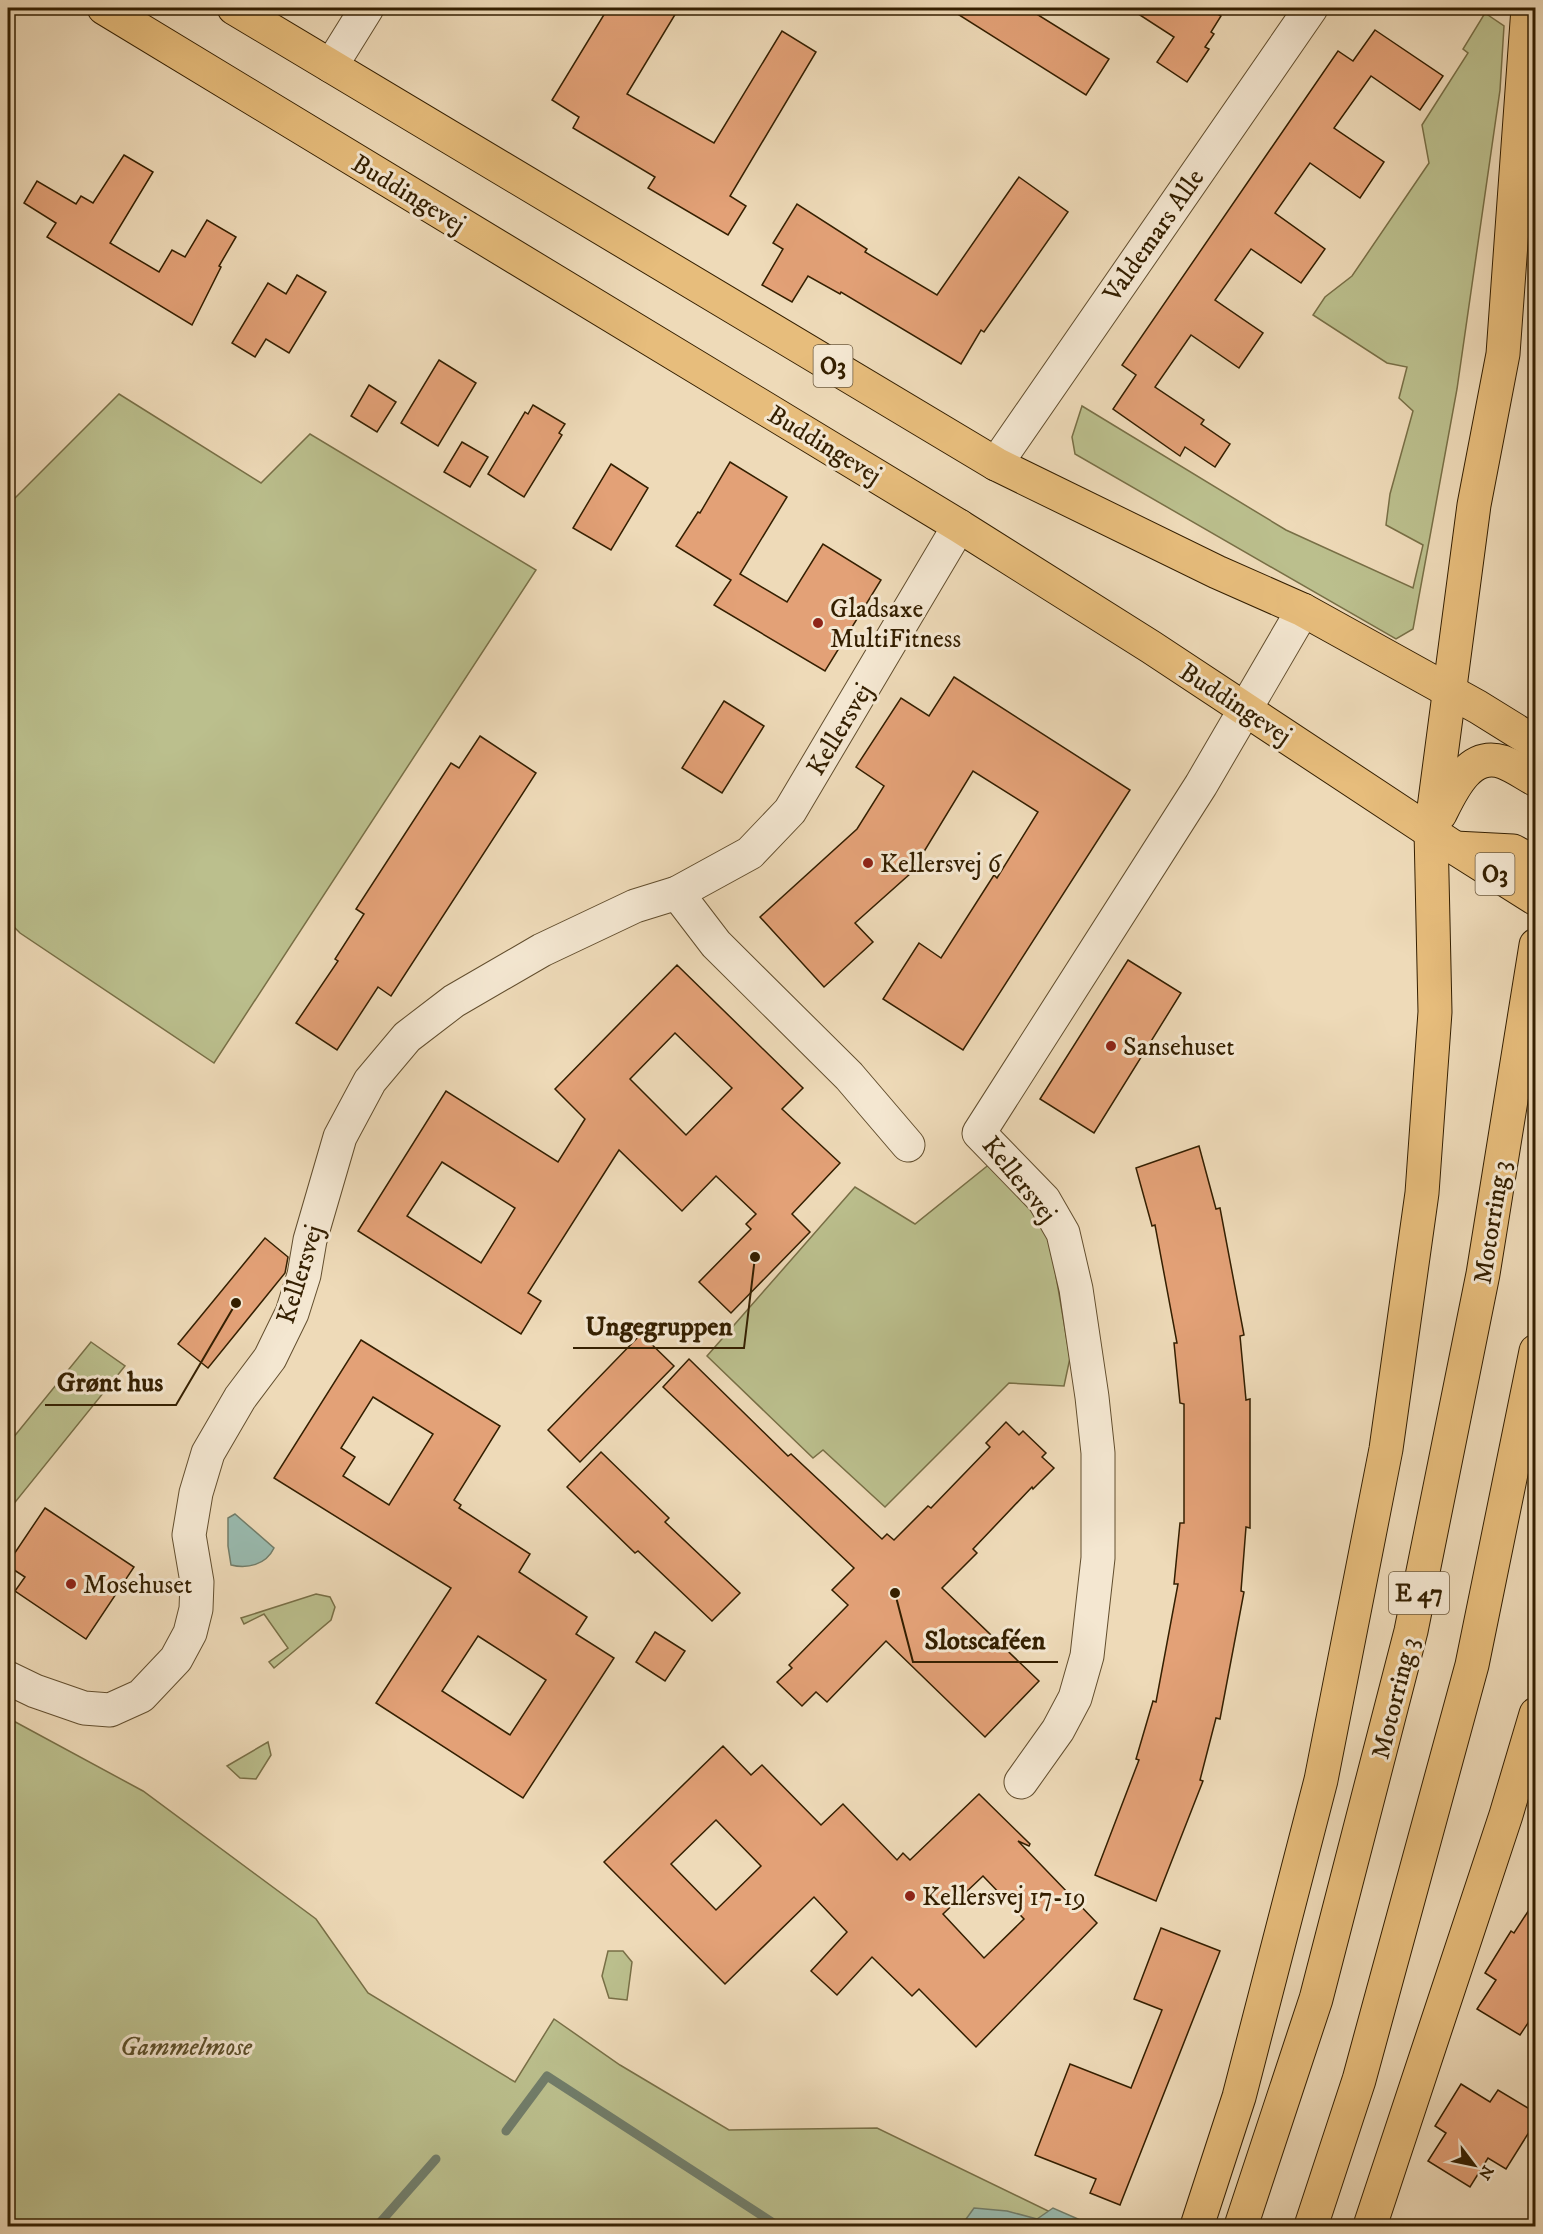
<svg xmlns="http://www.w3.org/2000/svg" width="1543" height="2234" viewBox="0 0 1543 2234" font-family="'IM FELL DW Pica',serif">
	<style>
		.green { fill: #bbbf8d; stroke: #786f46; stroke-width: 1.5 }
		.water { fill: #99bbb0; stroke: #717d6a; stroke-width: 1.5 }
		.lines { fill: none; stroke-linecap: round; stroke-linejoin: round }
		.stream { stroke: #717d6a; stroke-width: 9 }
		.building { fill: #e3a177; stroke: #341f00; stroke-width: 1.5; fill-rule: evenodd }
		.street-casing { stroke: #624e2e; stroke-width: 35 }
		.primary-casing { stroke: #341f00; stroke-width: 35 }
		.highway-casing { stroke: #341f00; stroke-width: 35 }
		.street { stroke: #f4e7d1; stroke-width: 33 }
		.primary { stroke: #e7bd7c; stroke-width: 33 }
		.highway { stroke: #e7bd7c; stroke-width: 33 }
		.poi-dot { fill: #8f2418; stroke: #f4e7d1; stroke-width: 2 }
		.labels { text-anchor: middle; stroke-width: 6; stroke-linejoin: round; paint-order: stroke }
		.shield { fill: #f4e7d1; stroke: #6e5b3f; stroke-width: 1.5 }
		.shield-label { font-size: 24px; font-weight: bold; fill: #341f00 }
		.street-label { font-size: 26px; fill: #341f00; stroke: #f4e7d1 }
		.poi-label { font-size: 26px; fill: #341f00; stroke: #f4e7d1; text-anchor: start }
		.park-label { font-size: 26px; font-style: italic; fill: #5c4f2a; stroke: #f4e7d1 }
		.leader { fill: none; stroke: #341f00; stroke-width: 2 }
		.callout-dot { fill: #341f00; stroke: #f4e7d1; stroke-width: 2 }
		.callout-label { font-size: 27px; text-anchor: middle; font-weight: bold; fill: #341f00; stroke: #f4e7d1; stroke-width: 6; stroke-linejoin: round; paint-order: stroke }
	</style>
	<rect width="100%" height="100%" fill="#eedab8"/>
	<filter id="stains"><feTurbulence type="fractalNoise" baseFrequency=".00333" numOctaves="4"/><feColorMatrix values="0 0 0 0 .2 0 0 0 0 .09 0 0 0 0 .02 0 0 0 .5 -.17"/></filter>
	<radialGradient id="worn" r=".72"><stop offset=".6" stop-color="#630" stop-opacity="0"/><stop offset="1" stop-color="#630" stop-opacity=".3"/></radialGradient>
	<g class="green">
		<polygon points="1485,13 1504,26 1500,90 1457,389 1413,629 1396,639 1075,454 1072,437 1082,406 1286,530 1413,588 1423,545 1386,525 1390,494 1413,411 1399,398 1407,367 1387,363 1313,315 1325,297 1352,276 1429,163 1422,125 1468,53 1463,49"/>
		<polygon points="119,394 261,483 310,434 536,570 214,1063 20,933 8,921 8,505"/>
		<polygon points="991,1163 1048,1229 1070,1358 1064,1386 1009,1383 885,1507 823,1450 813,1458 707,1356 855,1187 915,1224"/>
		<polygon points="91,1342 125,1366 8,1511 8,1444"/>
		<polygon points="316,1594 330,1597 335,1607 331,1620 274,1668 269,1662 288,1648 264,1614 244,1624 241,1618"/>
		<polygon points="8,1718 143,1791 316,1919 368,1993 515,2082 554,2019 620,2065 729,2130 877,2128 1079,2226 8,2226"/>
		<polygon points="268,1742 271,1755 256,1779 240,1778 227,1766"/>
		<polygon points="608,1951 623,1951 632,1962 627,2000 609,1998 602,1976"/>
	</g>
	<g class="water">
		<path d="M235 1514 274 1548C266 1565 247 1569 231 1565L228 1546V1518Z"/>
		<polygon points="974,2208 1007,2211 1037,2219 1053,2208 1094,2226 961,2226"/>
	</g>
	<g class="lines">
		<g class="stream">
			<polyline points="506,2131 547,2076 778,2226"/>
			<polyline points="377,2226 436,2159"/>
		</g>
	</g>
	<g class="building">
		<polygon points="608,8 679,8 627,94 714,143 782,31 816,52 730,196 746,206 728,235 648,188 655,177 573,128 579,117 552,100"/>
		<polygon points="948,8 1027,8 1109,59 1086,95"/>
		<polygon points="1129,8 1208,8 1221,16 1211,32 1214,34 1205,47 1209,49 1187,82 1157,62 1174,37"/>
		<polygon points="1375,30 1443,76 1420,110 1371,76 1334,128 1384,162 1360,198 1310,163 1275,213 1325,249 1301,283 1251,249 1215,300 1263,333 1239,368 1191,335 1155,387 1204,420 1201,424 1230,444 1215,467 1185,447 1180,456 1113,409 1136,375 1122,365 1338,51 1353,61"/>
		<polygon points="124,155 153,172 110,243 159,272 172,250 185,257 207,220 236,237 219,266 221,267 192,325 47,237 56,223 24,203 37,181 76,204 81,196 93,203"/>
		<polygon points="1019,177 1068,212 984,332 981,330 961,364 841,292 840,294 808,276 792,302 762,285 783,249 773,243 797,204 867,249 865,252 937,295"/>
		<polygon points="297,275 326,292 289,353 266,339 255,357 232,343 268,283 286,294"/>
		<polygon points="439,360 476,383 438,446 401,423"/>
		<polygon points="369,385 396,402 377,432 351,416"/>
		<polygon points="533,405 565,424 559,433 562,435 524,497 488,474 525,412 528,414"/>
		<polygon points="462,442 488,457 470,487 444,472"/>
		<polygon points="730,462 787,497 740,574 787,602 823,544 881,580 825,671 714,605 731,580 676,546 698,512 700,513"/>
		<polygon points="611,464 648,488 611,550 573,528"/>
		<polygon points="954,677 1130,790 963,1050 883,999 919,943 941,958 994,875 997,878 1038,812 973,771 911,873 855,923 873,942 824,987 760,917 857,829 884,786 856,767 901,698 929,716"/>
		<polygon points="724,701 764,726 722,793 682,768"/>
		<polygon points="480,736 536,773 391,996 378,987 337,1050 296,1023 338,961 335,959 364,914 356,909 451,763 459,768"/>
		<polygon points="1128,960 1181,993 1094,1133 1040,1099"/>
		<path d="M677 965 803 1088 782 1109 840 1163 792 1214 810 1232 731 1313 699 1282 751 1229 746 1224 756 1214 716 1176 682 1211 619 1150 528 1293 541 1301 521 1334 358 1231 446 1091 558 1162 585 1119 555 1089ZM675 1033 732 1088 686 1135 630 1079ZM442 1162 515 1208 481 1263 407 1216Z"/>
		<polygon points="1199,1146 1216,1209 1220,1208 1244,1335 1240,1336 1246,1400 1250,1399 1250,1528 1246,1527 1241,1591 1244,1592 1220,1719 1216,1718 1200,1780 1203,1781 1156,1901 1095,1875 1139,1760 1136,1759 1153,1701 1156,1702 1178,1584 1174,1584 1180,1523 1184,1523 1184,1404 1180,1403 1174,1343 1177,1343 1155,1225 1152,1226 1136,1168"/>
		<polygon points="265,1238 288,1257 285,1273 208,1368 178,1344"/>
		<polygon points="641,1334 674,1366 580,1462 548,1430"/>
		<path d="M361 1340 500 1426 454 1500 461 1505 459 1508 530 1554 519 1572 587 1617 576 1634 614 1658 523 1798 376 1703 451 1588 274 1478ZM373 1397 433 1434 389 1505 343 1476 355 1457 341 1448ZM478 1636 546 1680 510 1735 442 1691Z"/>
		<polygon points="689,1359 788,1456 791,1454 882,1539 887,1534 894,1540 928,1506 931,1508 990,1447 986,1443 1006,1422 1019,1435 1023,1431 1046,1453 1042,1457 1054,1468 1033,1489 1032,1487 973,1549 977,1553 942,1588 1039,1681 985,1737 886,1641 827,1702 816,1692 802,1706 777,1682 792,1668 789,1665 848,1605 832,1590 854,1568 663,1387"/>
		<polygon points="601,1452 669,1518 665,1522 740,1593 712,1621 638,1551 635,1553 567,1487"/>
		<polygon points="45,1508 134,1567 86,1639 15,1591 25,1577 8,1566 8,1563"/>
		<polygon points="655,1632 685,1651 665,1681 636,1662"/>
		<path d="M723 1746 751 1775 762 1765 821 1825 843 1804 897 1860 903 1853 910 1860 979 1794 1030 1844 1029 1846 1018 1841 1097 1923 976 2047 919 1989 912 1996 872 1957 837 1995 811 1971 847 1932 814 1897 725 1984 604 1862ZM716 1820 761 1866 716 1910 671 1864ZM983 1876 1024 1919 984 1958 943 1914Z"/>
		<polygon points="1536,1899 1536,2011 1520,2035 1477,2009 1496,1980 1485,1973 1511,1931 1514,1933"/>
		<polygon points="1161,1928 1220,1951 1120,2205 1090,2193 1096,2179 1035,2155 1070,2064 1131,2088 1162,2010 1134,1999"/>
		<polygon points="1461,2084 1490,2102 1498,2090 1536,2113 1536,2121 1506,2169 1488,2158 1470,2187 1428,2161 1446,2133 1435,2126"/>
	</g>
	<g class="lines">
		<defs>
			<g id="street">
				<polyline points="331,66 367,8"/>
				<polyline points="996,464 1311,8"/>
				<polyline points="677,893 716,944 849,1076 908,1145"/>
				<polyline points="8,1678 35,1691 84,1708 110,1710 141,1696 176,1659 190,1633 196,1609 197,1582 189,1535 196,1493 208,1453 240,1398 270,1358 292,1313 304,1275 310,1240 340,1137 370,1081 407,1037 454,1001 542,950 635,906 677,893 750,853 790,811 959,526"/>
				<polyline points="1021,1782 1058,1730 1075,1698 1087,1656 1098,1558 1098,1453 1092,1397 1076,1289 1063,1233 1044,1200 979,1133 1201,785 1303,610"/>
			</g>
			<g id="primary">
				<polyline points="104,8 959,526 1151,647 1455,848 1536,899"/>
				<polyline points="234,8 996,464 1217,572 1303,610 1478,707 1536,743"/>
			</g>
			<g id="highway">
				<path d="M1440 814C1452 790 1469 751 1503 762 1514 766 1525 774 1536 780"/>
				<polyline points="1455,848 1513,851 1536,863"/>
				<polyline points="1197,2226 1239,2097 1321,1780 1386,1449 1422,1193 1435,1012 1431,831 1474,505 1503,354 1528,8"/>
				<polyline points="1241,2226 1316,1999 1411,1631 1483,1274 1536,945"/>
				<polyline points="1311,2226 1359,2080 1472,1665 1536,1351"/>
				<polyline points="1370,2226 1506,1815 1536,1714"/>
			</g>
		</defs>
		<use href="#street" class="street-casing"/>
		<use href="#primary" class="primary-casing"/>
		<use href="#highway" class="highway-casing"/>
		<use href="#street" class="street"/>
		<use href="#primary" class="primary"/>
		<use href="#highway" class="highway"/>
	</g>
	<g class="poi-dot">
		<circle cx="818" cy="623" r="6"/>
		<circle cx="868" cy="863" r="6"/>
		<circle cx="1111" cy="1046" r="6"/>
		<circle cx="71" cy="1584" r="6"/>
		<circle cx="910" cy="1896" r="6"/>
	</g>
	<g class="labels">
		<g class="shield">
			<rect x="813.5" y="345" width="39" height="42" rx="4.5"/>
			<rect x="1475.5" y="853" width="39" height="42" rx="4.5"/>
			<rect x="1389" y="1572" width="60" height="42" rx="4.5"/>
		</g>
		<g class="shield-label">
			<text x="833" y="374">O3</text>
			<text x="1495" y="882">O3</text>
			<text x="1419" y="1601">E 47</text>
		</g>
		<g class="street-label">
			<text transform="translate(409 193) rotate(31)" y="9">Buddingevej</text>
			<text transform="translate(1153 235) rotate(-55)" y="9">Valdemars Alle</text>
			<text transform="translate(825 444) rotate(31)" y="9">Buddingevej</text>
			<text transform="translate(1236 703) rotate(33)" y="9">Buddingevej</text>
			<text transform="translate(839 729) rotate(-59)" y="9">Kellersvej</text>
			<text transform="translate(1020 1179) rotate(51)" y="9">Kellersvej</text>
			<text transform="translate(1491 1222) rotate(-81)" y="9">Motorring 3</text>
			<text transform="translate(299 1274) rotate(-73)" y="9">Kellersvej</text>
			<text transform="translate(1394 1698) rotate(-76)" y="9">Motorring 3</text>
		</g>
		<g class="poi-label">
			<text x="830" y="617">Gladsaxe<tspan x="830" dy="30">MultiFitness</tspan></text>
			<text x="880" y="872">Kellersvej 6</text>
			<text x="1123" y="1055">Sansehuset</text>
			<text x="83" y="1593">Mosehuset</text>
			<text x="922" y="1905">Kellersvej 17-19</text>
		</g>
		<g class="park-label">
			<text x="186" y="2055">Gammelmose</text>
		</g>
	</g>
	<path class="leader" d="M755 1257L744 1348H573M236 1303L176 1405H45M895 1593L913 1662H1058"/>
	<g class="callout-dot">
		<circle cx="755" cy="1257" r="6"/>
		<circle cx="236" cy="1303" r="6"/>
		<circle cx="895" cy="1593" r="6"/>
	</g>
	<g class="callout-label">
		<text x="659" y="1335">Ungegruppen</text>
		<text x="110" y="1391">Grønt hus</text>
		<text x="985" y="1649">Slotscaféen</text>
	</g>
	<rect width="1543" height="2234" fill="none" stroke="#eedab8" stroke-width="30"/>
	<rect x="9" y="9" width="1525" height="2216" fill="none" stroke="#341f00" stroke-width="3"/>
	<rect x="15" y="15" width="1513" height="2204" fill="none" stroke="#341f00" stroke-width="1.5"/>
	<g transform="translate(1474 2165) rotate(122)" stroke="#f4e7d1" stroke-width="4.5" paint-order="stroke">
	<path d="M0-4.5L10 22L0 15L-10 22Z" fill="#341f00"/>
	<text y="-9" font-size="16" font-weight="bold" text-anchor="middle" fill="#341f00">N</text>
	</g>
	<rect width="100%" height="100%" filter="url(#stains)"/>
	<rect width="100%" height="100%" fill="url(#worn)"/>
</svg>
